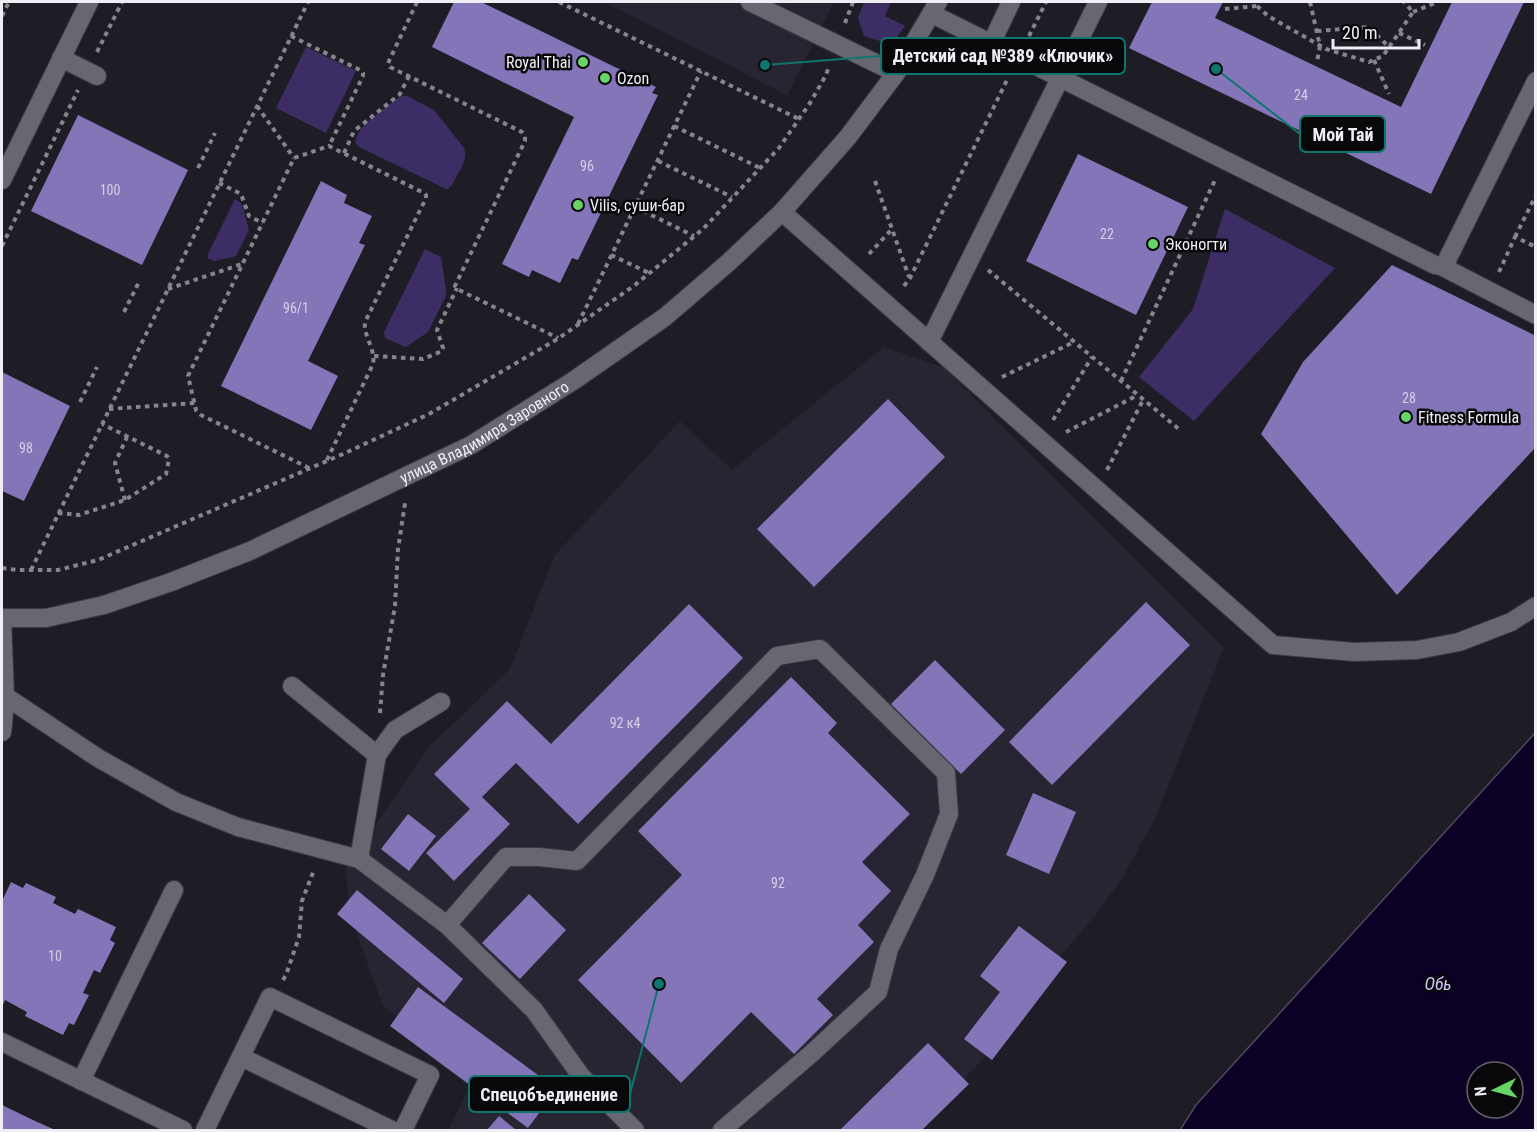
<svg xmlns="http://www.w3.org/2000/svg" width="1537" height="1132" viewBox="0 0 1537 1132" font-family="'Roboto Condensed',sans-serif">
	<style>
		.built { fill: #282533 }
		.green { fill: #3c2d64 }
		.water { fill: #0c0025; stroke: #504763; stroke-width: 1.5; fill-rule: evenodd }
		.building { fill: #8475b8 }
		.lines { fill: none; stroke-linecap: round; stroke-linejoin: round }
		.minor-casing { stroke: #3b3a41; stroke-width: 20 }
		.path { stroke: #86858c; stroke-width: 4; stroke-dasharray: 4.5 4.5; stroke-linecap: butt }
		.minor { stroke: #686671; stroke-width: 18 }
		.poi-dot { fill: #66d466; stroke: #08080b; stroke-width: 2 }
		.labels { text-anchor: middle; stroke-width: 5; stroke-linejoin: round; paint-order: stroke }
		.number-label { font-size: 14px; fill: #d4d0e5 }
		.poi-label { font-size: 16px; fill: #efeef4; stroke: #08080b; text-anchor: start }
		.street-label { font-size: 16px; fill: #efeef4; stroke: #08080b }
		.water-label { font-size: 18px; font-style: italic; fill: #d1c6fe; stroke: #08080b }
		.leader { fill: none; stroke: #0f766e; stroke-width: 2 }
		.callout-dot { fill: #0f766e; stroke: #08080b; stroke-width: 2 }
		.callout { fill: #08080b; stroke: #0f766e; stroke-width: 2 }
		.callout-label { font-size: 18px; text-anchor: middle; font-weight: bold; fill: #efeef4 }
	</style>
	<rect width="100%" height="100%" fill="#1e1d25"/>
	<g class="built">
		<polygon points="605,2 834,2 787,95"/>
		<polygon points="884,347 943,367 1224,648 1155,818 1123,877 1097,913 1063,953 981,1061 916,1130 448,1130 475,1076 383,1006 349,913 346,868 429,747 510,669 555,555 680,421 732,470"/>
	</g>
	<g class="green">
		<polygon points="864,2 891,2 885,16 905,26 896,38 886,43 864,36 858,18"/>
		<polygon points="306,47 356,71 326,133 276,108"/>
		<path d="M403 96H407L434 110 464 148C469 160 457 174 452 185L448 189 444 188 359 147C358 145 356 144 356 143 352 129 390 104 400 97Z"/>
		<polygon points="235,199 242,204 249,230 236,256 214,261 208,258 207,256"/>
		<polygon points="1225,209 1335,268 1194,421 1139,377 1193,309"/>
		<polygon points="425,249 441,257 446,290 445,298 428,332 406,347 385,338 384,332"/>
	</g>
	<path class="water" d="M1535 733V1130H1180L1196 1105ZM1477 1072H1513V1108H1477Z"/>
	<g class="building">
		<polygon points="454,2 481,2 656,87 652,93 658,95 578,260 572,258 560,283 532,270 529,277 502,264 574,117 432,47"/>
		<polygon points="1152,2 1223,2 1215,18 1401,107 1452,2 1524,2 1431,194 1129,48"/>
		<polygon points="78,115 188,170 142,265 31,211"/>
		<polygon points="1078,154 1188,207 1136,315 1026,261"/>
		<polygon points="321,181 347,195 344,203 372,216 359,243 365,245 308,361 338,376 311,430 221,386"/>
		<polygon points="1392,265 1536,336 1536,447 1397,595 1261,434 1303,362"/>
		<polygon points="2,372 70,406 24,501 2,491"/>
		<polygon points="888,399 945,457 814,587 757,529"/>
		<polygon points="1146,602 1190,645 1052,785 1009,742"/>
		<polygon points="689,604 743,658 578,824 516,763 482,797 510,824 454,881 426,853 470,809 434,774 507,701 551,744"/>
		<polygon points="935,660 1005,730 961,774 891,704"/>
		<polygon points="791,677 837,723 828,733 910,814 862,862 891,891 858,925 874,942 817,999 833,1015 794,1054 751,1012 681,1083 578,980 682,875 638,831"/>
		<polygon points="1033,793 1076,812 1049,874 1006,855"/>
		<polygon points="408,814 436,836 409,871 381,849"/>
		<polygon points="11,882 23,888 26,883 56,897 53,903 75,914 78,909 116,927 110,940 115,943 100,973 94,970 83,993 89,995 74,1025 69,1023 63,1035 25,1016 27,1012 5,1000 2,1007 2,901"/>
		<polygon points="357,890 463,979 444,1003 337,914"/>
		<polygon points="529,894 566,930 520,979 482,943"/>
		<polygon points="1019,926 1067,962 992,1060 964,1039 1000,992 980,976"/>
		<polygon points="418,987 557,1089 528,1128 390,1026"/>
		<polygon points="928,1043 969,1084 922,1130 840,1130"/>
		<polygon points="2,1105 33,1120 55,1130 2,1130"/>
		<polygon points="499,1116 516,1130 487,1130"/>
	</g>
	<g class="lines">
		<defs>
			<g id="minor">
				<polyline points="750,2 896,73"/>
				<polyline points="932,14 1435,265 1441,266 1446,262 1536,81"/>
				<polyline points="991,44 1011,2"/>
				<polyline points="61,58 97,76"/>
				<polyline points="2,180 89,2"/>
				<polyline points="782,212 1273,645 1354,652 1417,650 1459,642 1511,622 1536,606"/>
				<polyline points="1441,266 1536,315"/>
				<polyline points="929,342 1098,2"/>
				<path id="s1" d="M2 618H46L104 605 171 582 250 551 471 445 573 381 665 317 729 262 782 212 848 137 896 73 938 2"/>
				<polyline points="292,686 377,755"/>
				<polyline points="5,696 98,758 176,802 238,827 359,859 447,925 534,1010 581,1076 635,1130"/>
				<polyline points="2,732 3,725 5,696 2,618"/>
				<polyline points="359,859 377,755 395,730 441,702"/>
				<polyline points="447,925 506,857 539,857 577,861 777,656 820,649 946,773 949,814 925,875 889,949 878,992 811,1054 722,1130"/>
				<polyline points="2,1042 183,1130"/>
				<polyline points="241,1057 392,1130"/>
				<polyline points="81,1081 174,890"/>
				<polyline points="205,1130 270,997 430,1075 403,1130"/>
			</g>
		</defs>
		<use href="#minor" class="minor-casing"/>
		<g class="path">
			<polyline points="417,2 389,61 388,64 390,67 522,132 525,136 525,141 455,286 459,290 558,338"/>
			<polyline points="559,2 799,119"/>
			<polyline points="1310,2 1320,46 1317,62"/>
			<polyline points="1257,6 1268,16 1326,49 1369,62 1383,56 1413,12 1404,2"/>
			<polyline points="1225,9 1257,6 1258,2"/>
			<polyline points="1413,12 1437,2"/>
			<polyline points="2,16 9,2"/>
			<polyline points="845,23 853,2"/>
			<polyline points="1317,31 1369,27 1389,47"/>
			<polyline points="1399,33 1425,45"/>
			<polyline points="291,36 362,71 363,73 363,76 329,146"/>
			<polyline points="1029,36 1046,2"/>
			<polyline points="97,52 122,2"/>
			<polyline points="1374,60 1389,94"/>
			<polyline points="257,106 294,158"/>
			<polyline points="674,126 760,168"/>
			<polyline points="344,153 354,131 400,94 409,76"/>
			<polyline points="658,161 732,197"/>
			<polyline points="198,168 215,133"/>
			<polyline points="875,181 909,277"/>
			<polyline points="219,183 241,194 249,216 263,223"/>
			<polyline points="635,207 694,236"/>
			<polyline points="1515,237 1536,195"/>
			<polyline points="2,246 78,90"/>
			<polyline points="869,254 892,229"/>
			<polyline points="611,255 649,273"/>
			<polyline points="988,270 1180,430"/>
			<polyline points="1499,272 1515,237 1536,247"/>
			<polyline points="904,286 910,278 1008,78"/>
			<polyline points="168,289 242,264"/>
			<polyline points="124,312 139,282"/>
			<polyline points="578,324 701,71"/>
			<polyline points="374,356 423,359 442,351 443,348 437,330 457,288"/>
			<polyline points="1002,377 1074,342"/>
			<polyline points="1121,381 1215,180"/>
			<polyline points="80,402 97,367"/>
			<polyline points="109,409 195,403"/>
			<polyline points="1053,420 1092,357"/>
			<polyline points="1066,432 1138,395"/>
			<path d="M309 468 201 415 196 410 188 376 294 158 329 146 424 193 426 195V198L365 322C363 336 376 349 373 364L326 462"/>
			<polyline points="1107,470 1143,400"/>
			<polyline points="125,500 115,463 127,437"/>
			<polyline points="58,513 79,515 125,500 166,474 169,459 167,456 102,424"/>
			<polyline points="2,568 18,570 58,570 98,560 343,454 429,414 559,338 635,285 703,229 779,148 810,103 826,75 829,66"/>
			<polyline points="31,570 308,2"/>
			<polyline points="380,713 383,675 395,606 398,549 405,503"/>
			<polyline points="283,980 286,975 299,937 302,901 314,870"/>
		</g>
		<use href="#minor" class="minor"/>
	</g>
	<g class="poi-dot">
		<circle cx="583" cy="62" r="6"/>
		<circle cx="605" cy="78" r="6"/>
		<circle cx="578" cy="205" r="6"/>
		<circle cx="1153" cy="244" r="6"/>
		<circle cx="1406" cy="417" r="6"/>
	</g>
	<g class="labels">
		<g class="number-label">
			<text x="1301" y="100">24</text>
			<text x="587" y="171">96</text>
			<text x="110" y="195">100</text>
			<text x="1107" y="239">22</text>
			<text x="296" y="313">96/1</text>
			<text x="1409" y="403">28</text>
			<text x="26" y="453">98</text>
			<text x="625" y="728">92 к4</text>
			<text x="778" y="888">92</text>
			<text x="55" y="961">10</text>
		</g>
		<g class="poi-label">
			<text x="571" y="68" text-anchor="end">Royal Thai</text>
			<text x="617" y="84">Ozon</text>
			<text x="590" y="211">Vilis, суши-бар</text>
			<text x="1165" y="250">Эконогти</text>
			<text x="1418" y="423">Fitness Formula</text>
		</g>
		<g class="street-label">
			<text dy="6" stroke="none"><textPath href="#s1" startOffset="522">улица Владимира Заровного</textPath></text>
		</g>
		<g class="water-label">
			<text x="1438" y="990">Обь</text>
		</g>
	</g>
	<path class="leader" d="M765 65L881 56M1216 69L1300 134M659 984L630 1094"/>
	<g class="callout-dot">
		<circle cx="765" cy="65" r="6"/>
		<circle cx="1216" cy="69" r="6"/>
		<circle cx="659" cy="984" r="6"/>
	</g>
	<g class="callout">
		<rect x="881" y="38" width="244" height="36" rx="6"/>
		<rect x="1300" y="116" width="85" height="36" rx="6"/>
		<rect x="469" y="1076" width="161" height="36" rx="6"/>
	</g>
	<g class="callout-label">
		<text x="1003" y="62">Детский сад №389 «Ключик»</text>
		<text x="1343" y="141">Мой Тай</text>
		<text x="549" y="1101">Спецобъединение</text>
	</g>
	<rect width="1537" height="1132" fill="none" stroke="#efeef4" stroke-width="6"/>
	<g transform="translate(1495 1090) rotate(265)"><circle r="28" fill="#08080b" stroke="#646468" stroke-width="1.5"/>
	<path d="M0-4.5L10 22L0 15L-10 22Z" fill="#66d466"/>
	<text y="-9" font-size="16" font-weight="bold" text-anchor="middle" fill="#efeef4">N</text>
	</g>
	<path d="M1333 39v9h86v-9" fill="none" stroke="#efeef4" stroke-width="3"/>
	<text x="1342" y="39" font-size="18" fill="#efeef4" stroke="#08080b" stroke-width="4.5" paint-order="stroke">20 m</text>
</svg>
